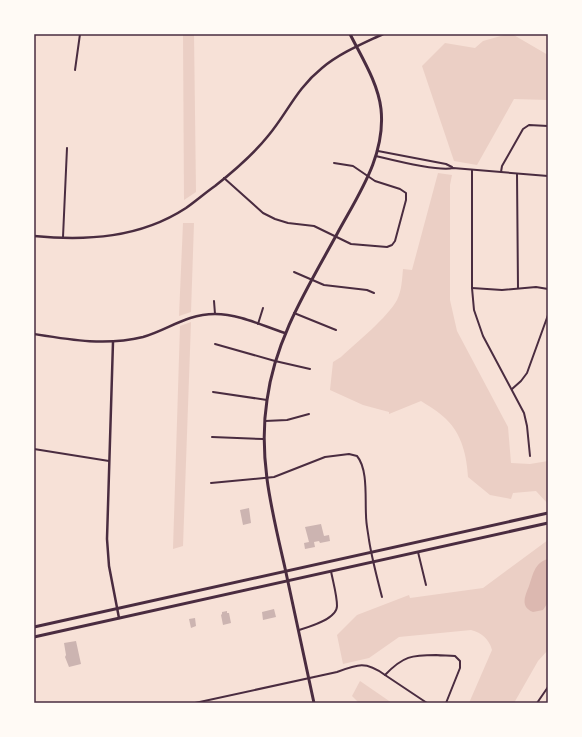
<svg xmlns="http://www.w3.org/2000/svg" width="582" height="737" viewBox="0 0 582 737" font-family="'Fira Sans',sans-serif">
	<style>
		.green { fill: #ebcfc5 }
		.water { fill: #dcb8b0 }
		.building { fill: #ccb4b1 }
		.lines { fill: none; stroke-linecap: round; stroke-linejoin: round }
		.minor { stroke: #4a2c40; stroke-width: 2 }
		.tertiary { stroke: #4a2c40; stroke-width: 2.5 }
		.secondary { stroke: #4a2c40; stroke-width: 3 }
		.neatline { fill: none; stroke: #4a2c40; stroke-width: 1.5 }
	</style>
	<rect width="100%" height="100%" fill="#f7e1d7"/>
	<g class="green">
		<polygon points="183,34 194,34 196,192 184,200"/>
		<polygon points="508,34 512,34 548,55 548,100 514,99 477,165 454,161 422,66 445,43 475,48 483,41"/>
		<path d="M438 173 452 175 450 185V300L457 331 508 427 511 463 530 464 548 461V504L536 491 513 493 511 499 490 495 468 477C467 457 462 434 446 419 439 412 429 406 421 401L389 414V412L363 405 330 390 333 362 341 357C356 343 388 317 397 300 402 290 402 279 403 269L412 270Z"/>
		<polygon points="183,223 194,223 191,312 179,316"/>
		<polygon points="191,322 183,546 173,549 180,326"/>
		<path d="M548 540V650L538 661 514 703H469L492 650C489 639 482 633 471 630L399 637 369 658 343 664 337 635 357 615 409 595 410 598 483 588Z"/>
		<polygon points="360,681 392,703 359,703 352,696"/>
	</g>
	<path class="water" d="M548 559 547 604 543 610 533 612C520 607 525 596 529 586 533 575 534 563 548 559Z"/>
	<g class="building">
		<polygon points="249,508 251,523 243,525 240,510"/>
		<polygon points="321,524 324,536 329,535 330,541 320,543 319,541 314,542 315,547 305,549 304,543 309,542 305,527"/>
		<polygon points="274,609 276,617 263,620 262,612"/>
		<polygon points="227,611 227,613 229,613 231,623 223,625 221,615 222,614 222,612"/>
		<polygon points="195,618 196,626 191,628 189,619"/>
		<polygon points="76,641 81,664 69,667 65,657 66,655 64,643"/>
	</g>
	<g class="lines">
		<g class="minor">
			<polyline points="75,70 80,34"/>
			<polyline points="378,151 446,164 452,167"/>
			<path d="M376 156C393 160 438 172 453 168L548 176"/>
			<polyline points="472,170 472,288 474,310 483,336 524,413 527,426 530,456"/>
			<polyline points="501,172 502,166 523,129 529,125 548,126"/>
			<polyline points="517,174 518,288"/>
			<polyline points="224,178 263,213 275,219 288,223 314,226 351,244 387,247 392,245 395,241 406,200 406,193 400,189 375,181 353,166 334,163"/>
			<polyline points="63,237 67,148"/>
			<polyline points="294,272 324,285 367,290 374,293"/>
			<polyline points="472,288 502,290 536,287 548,289"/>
			<polyline points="214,301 215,314"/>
			<polyline points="294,313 336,330"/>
			<polyline points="258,324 263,308"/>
			<polyline points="215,344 275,361 310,369"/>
			<polyline points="512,389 521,381 527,373 548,315"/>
			<polyline points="213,392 267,400"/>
			<polyline points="265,421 287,420 309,414"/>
			<polyline points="212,437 263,439"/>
			<polyline points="34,449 109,461"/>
			<path d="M211 483 274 477 325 457 349 454 357 456C368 469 365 498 366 515 366 524 368 532 369 540 372 559 377 578 382 597"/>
			<polyline points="418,552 426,585"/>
			<path d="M299 630C309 627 337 619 337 606 337 595 333 582 331 571"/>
			<path d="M195 703 337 672C358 664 366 661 385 675"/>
			<path d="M427 703 385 675C403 656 412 655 436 655 443 656 449 655 455 656L460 661V668L446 703"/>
			<polyline points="537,703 548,687"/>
		</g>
		<g class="tertiary">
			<path d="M34 236C87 241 140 238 186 208 196 201 205 193 215 186 234 171 252 156 268 136 288 112 296 89 322 68 340 53 362 44 383 34"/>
			<path d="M34 334C71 340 106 346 143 337 168 330 186 314 215 314 239 314 263 326 285 333"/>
			<polyline points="113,342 107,539 109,566 119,618"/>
		</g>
		<g class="secondary">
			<polyline points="34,627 548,513"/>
			<polyline points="34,637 548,523"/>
			<path d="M314 703C304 658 295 613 285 568 272 511 258 458 267 400 275 339 308 287 337 234 358 195 386 156 381 109 378 83 362 58 350 34"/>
		</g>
	</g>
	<rect width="582" height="737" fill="none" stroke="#fffaf5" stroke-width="70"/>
	<rect x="35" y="35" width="512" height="667" class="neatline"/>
</svg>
